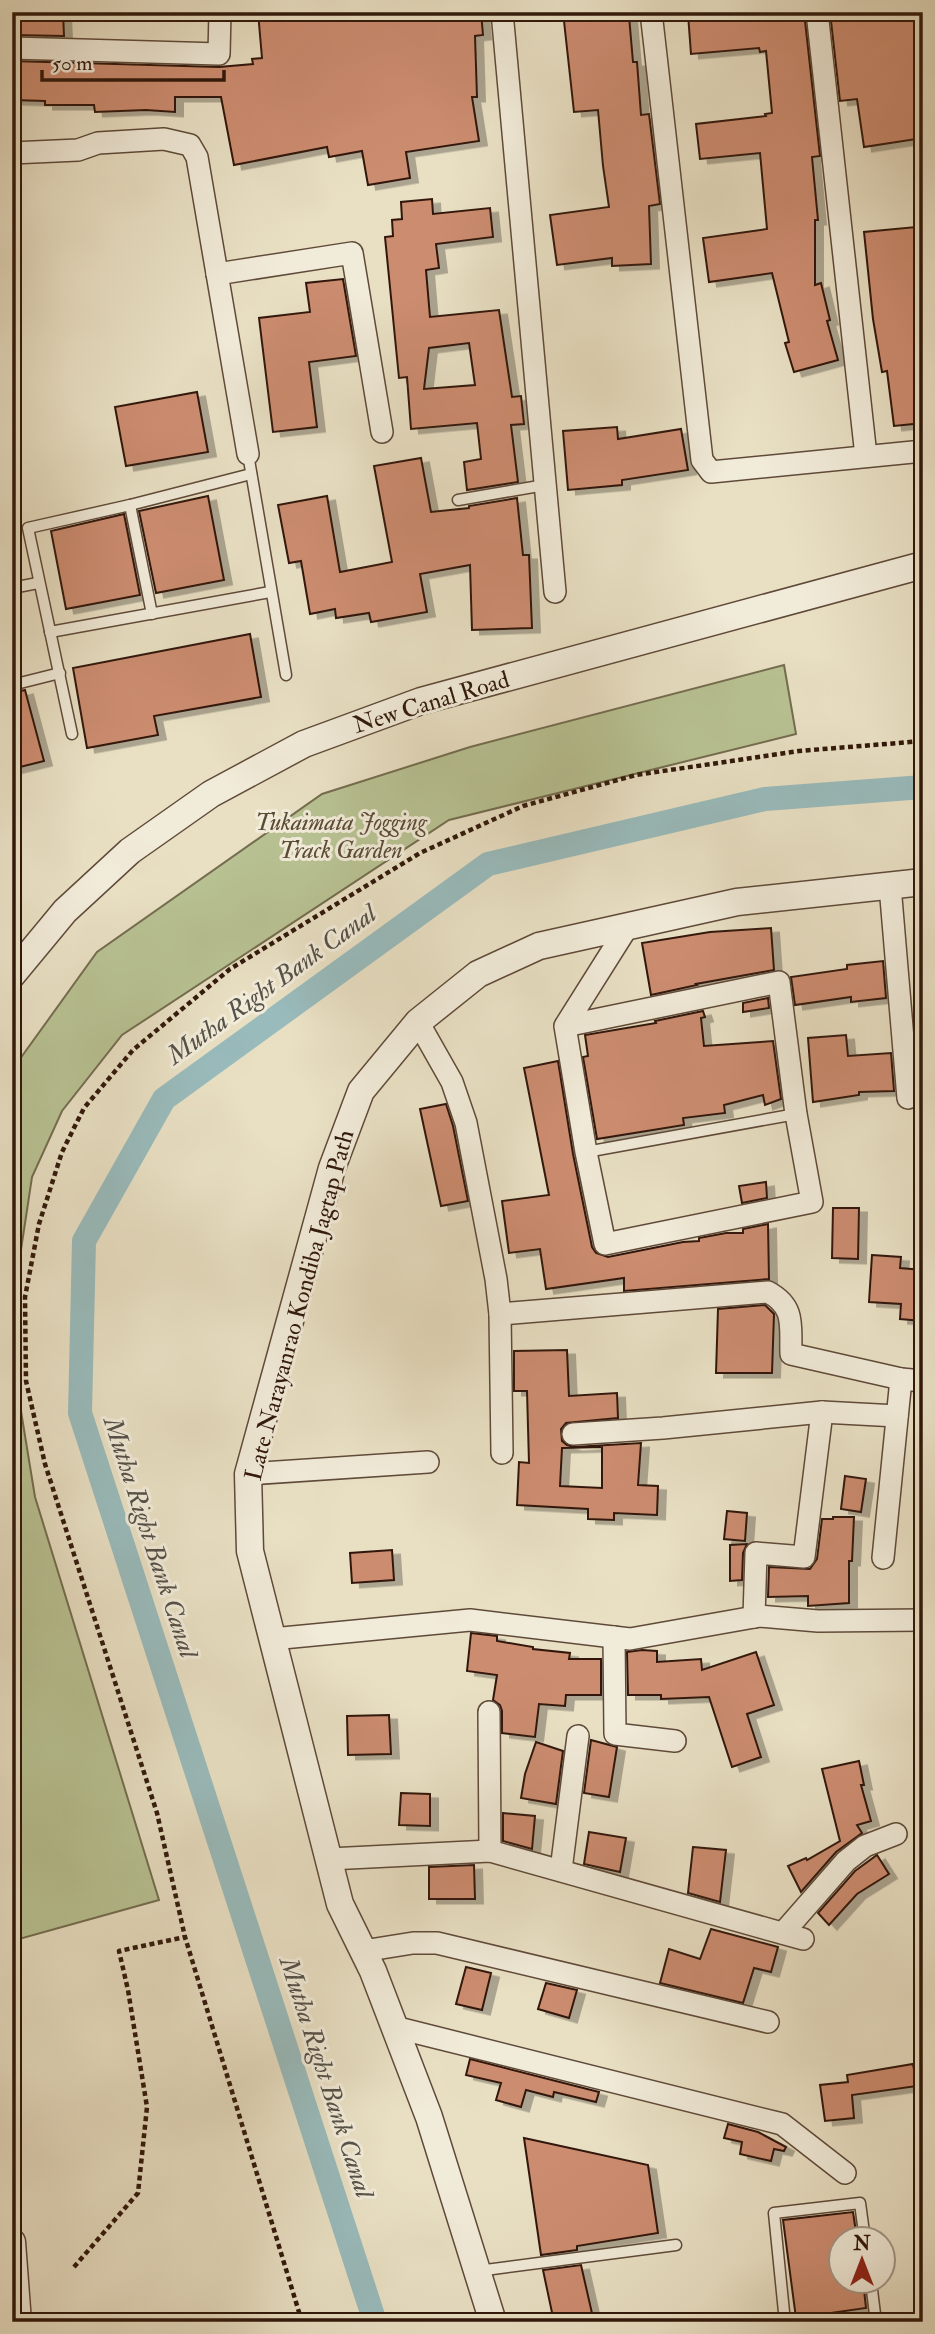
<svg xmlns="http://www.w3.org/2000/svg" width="935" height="2334" viewBox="0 0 935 2334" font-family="'IM FELL Double Pica',serif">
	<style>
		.green { fill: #b8c293; stroke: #746d4f; stroke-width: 2 }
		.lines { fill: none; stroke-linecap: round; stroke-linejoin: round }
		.canal { stroke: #99bbbc; stroke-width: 24 }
		.building { fill: #cc8c6f; stroke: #31180b; stroke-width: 2; fill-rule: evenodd; filter: url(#shadow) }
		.service-casing { stroke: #5f4a39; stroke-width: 13 }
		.minor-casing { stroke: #5f4a39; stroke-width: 24 }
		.tertiary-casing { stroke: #5f4a39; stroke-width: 29 }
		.path { stroke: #31180b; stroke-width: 4.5; stroke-dasharray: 5 3.5; stroke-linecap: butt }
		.service { stroke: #f1ebd9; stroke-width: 10 }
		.minor { stroke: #f1ebd9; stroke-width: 21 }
		.tertiary { stroke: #f1ebd9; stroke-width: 26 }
		.labels { text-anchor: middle; stroke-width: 6; stroke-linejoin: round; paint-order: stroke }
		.street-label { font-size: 24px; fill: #31180b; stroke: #f1ebd9 }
		.park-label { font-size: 24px; font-style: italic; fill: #5a4b34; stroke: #f1ebd9 }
		.water-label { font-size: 26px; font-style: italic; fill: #555149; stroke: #f1ebd9 }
	</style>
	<defs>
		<filter id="shadow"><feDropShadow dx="8" dy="4.5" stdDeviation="0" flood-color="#0004"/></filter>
	</defs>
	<rect width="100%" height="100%" fill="#e9e0c4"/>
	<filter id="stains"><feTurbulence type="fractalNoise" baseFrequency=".00286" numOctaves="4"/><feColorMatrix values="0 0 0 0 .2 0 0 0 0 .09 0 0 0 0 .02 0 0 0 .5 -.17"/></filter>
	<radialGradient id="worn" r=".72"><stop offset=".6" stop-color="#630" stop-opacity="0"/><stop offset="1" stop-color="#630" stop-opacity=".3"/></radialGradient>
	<g class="green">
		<polygon points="784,665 796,734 449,820 122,1035 62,1111 32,1177 12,1309 12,1070 97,952 322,794 470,747"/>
		<polygon points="12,1356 35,1497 159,1900 12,1941"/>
	</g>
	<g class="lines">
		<polyline class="canal" points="375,2322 80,1413 84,1241 164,1099 488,864 765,799 923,787"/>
	</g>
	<g class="building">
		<polygon points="12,12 63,12 64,36 12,35"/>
		<polygon points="258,12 481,12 483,35 475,36 477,97 472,97 479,141 406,152 410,178 368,185 362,151 329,157 327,147 234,165 221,97 175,97 175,112 146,110 95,112 94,105 45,105 45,101 12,100 12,61 219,67 253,64 252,59 262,58"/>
		<polygon points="566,12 624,12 625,16 629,16 633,62 637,62 641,115 649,114 660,204 649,206 651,264 612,266 612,258 557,265 550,215 609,207 603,166 598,110 574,112 564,21 567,21"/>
		<polygon points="714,12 804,12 820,156 812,157 818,220 815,220 815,285 821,283 830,320 827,321 838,360 794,372 785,343 789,342 772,273 709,282 703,238 767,229 760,153 700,159 696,124 766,116 765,114 772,113 766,51 760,52 759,48 691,54 688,14"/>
		<polygon points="830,12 923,12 923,138 864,147 857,99 840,101"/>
		<path d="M432 199 433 214 490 208 493 237 436 244 439 268 426 270 430 317 499 310 512 397 521 396 524 424 511 425 518 482 467 490 464 462 481 459 477 423 411 429 407 377 399 378 385 237 393 236 392 220 402 219 401 202ZM469 343 475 385 424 389 429 348Z"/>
		<polygon points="916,227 920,273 923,272 923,423 894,426 887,371 882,372 873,319 864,232"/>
		<polygon points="343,279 356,356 309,362 317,427 273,432 259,318 310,312 306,283"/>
		<polygon points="197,392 208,452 126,466 115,407"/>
		<polygon points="617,427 618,439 681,429 688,470 622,480 622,485 568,490 563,431"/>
		<polygon points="421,458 431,512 469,508 469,506 517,498 523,555 529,555 532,628 472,630 470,565 420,574 427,612 371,622 369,613 336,618 335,609 310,614 301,561 289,563 278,505 327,496 340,572 392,562 374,466"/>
		<polygon points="208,496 224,580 156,593 139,511"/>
		<polygon points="124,514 140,595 66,609 51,531"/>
		<polygon points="250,634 261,697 154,716 158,735 87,748 73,668"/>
		<polygon points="25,690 44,761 12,769 12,693"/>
		<polygon points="771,928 774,970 696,984 697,985 651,995 642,943 710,932"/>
		<polygon points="883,961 886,998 851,1002 851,997 795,1005 791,977 847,969 847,965"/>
		<polygon points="768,998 769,1008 743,1012 743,1003"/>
		<polygon points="703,1011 705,1017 701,1018 704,1046 773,1041 781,1099 765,1105 763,1095 724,1105 725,1113 683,1118 684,1125 597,1139 583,1057 588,1056 585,1035 656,1023 655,1021"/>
		<polygon points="846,1035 848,1056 891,1053 894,1091 859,1092 859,1095 813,1102 808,1038"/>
		<polygon points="558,1061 573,1154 592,1247 596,1253 608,1257 683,1242 699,1241 699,1238 726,1233 743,1233 743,1229 768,1224 769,1279 624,1291 624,1278 546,1289 540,1249 509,1253 502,1201 549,1195 524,1068"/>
		<polygon points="446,1104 453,1126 468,1201 441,1206 420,1109"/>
		<polygon points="766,1182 767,1198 742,1203 739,1186"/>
		<polygon points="833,1208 859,1208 858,1259 832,1258"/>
		<polygon points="872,1255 901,1257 900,1268 923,1270 923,1321 900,1319 901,1304 869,1302"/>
		<polygon points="765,1305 774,1314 772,1373 716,1373 718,1309"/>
		<path d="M567 1350 569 1396 617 1393 618 1418 566 1423 561 1429 562 1441 567 1445 574 1447 641 1443 638 1485 658 1486 657 1515 614 1513V1520L588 1519V1509L517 1505 519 1462 529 1463 527 1391H514V1351ZM602 1447V1488L560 1486 562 1448Z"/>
		<polygon points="845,1476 866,1479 861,1512 841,1509"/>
		<polygon points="727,1511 747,1513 745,1541 724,1539"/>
		<polygon points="833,1517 854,1517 852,1561 849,1561 849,1603 808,1606 808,1596 768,1597 769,1567 810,1569 817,1559 822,1519 833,1519"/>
		<polygon points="747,1544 743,1553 742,1580 730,1581 730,1545"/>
		<polygon points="392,1550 394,1580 352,1583 350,1553"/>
		<polygon points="471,1633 497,1636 497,1641 533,1647 533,1649 570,1653 569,1659 601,1659 601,1695 566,1695 565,1706 539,1704 535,1737 502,1733 502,1711 500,1705 493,1700 497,1675 467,1671"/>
		<polygon points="642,1650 657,1651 657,1662 701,1659 702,1670 756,1652 774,1705 747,1714 761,1757 732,1767 709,1697 661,1699 661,1695 628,1695 627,1652"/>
		<polygon points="389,1715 391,1754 348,1755 347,1716"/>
		<polygon points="591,1740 617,1747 609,1797 584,1793"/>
		<polygon points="536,1742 563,1751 556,1804 521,1798 525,1774"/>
		<polygon points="859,1761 864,1785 861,1785 871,1821 857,1825 862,1833 836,1852 801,1892 788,1866 806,1858 807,1860 840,1841 822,1769"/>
		<polygon points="401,1793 430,1794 430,1826 399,1825"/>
		<polygon points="503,1813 535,1816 532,1849 503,1841"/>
		<polygon points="589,1832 626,1838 620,1872 584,1864"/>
		<polygon points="693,1847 726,1850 720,1902 688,1893"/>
		<polygon points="877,1855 889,1874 857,1894 829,1925 818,1913 855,1871"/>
		<polygon points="474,1865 475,1899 429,1899 429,1867"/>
		<polygon points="711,1929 778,1947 771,1972 754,1968 743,2003 660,1983 669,1949 700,1959"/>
		<polygon points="466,1967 491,1973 482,2010 456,2004"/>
		<polygon points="546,1983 577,1990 569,2018 538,2009"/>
		<polygon points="470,2059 599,2092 596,2102 554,2092 553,2097 526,2090 521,2107 496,2100 501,2083 466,2075"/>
		<polygon points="913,2064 917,2086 852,2095 854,2118 825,2121 820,2085 848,2082 847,2075"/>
		<polygon points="728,2124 758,2132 786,2147 784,2151 774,2149 771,2161 740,2154 742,2142 724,2138"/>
		<polygon points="524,2138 648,2165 658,2233 577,2246 577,2250 541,2255"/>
		<polygon points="853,2212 857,2239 841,2239 841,2281 863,2281 866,2308 796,2318 783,2220"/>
		<polygon points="581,2265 594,2322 554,2322 543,2270"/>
	</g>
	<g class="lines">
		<defs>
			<g id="service">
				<polyline points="248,454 286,675"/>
				<polyline points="458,500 545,485"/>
				<polyline points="130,505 152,614"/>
				<polyline points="12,588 38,583"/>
				<polyline points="50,632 270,592"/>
				<polyline points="12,685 60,673"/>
				<polyline points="72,734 28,528 130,505 251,474"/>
				<polyline points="586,1152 796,1114"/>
				<polyline points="478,2271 676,2245"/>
				<polyline points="871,2282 876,2322"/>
				<polyline points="785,2322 774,2213 860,2203 865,2240"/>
			</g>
			<g id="minor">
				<polyline points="502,12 555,592"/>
				<polyline points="651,12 702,460 711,472 923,451"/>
				<polyline points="817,12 866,456"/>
				<polyline points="12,48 219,54 220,12"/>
				<polyline points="12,153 78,150 98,143 164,139 190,145 197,157 248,454"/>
				<polyline points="217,274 352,253 382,432"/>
				<polyline points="890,886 908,1098"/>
				<path d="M418 1022 452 1082 466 1123 496 1279 500 1314 768 1292C796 1307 790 1326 791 1354L901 1379 923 1381"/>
				<polyline points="565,1026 779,982 796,1114 812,1202 605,1244 586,1152 565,1026 628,926"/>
				<polyline points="500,1314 502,1453"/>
				<polyline points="573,1434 663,1428 822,1412 897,1416"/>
				<polyline points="248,1474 428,1462"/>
				<polyline points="883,1558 901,1379"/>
				<polyline points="754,1617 756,1553 804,1557 822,1412"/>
				<polyline points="614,1637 615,1734 675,1741"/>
				<polyline points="272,1639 470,1620 630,1639 760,1616 818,1621 923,1620"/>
				<polyline points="489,1712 490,1851"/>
				<polyline points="329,1859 490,1851 803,1939"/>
				<polyline points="561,1870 578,1736"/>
				<polyline points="783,1933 846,1861 865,1846 896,1834"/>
				<polyline points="363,1951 413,1943 437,1943 768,2022"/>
				<polyline points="394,2027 782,2124 845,2173"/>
			</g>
			<g id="tertiary">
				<polyline points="12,975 65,911 130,851 211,794 304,744 421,701 923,565"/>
				<polyline points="12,2242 18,2322"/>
				<polyline points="493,2322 429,2117 373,1971 340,1904 250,1551 248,1474 332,1168 361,1091 418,1022 478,974 539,946 737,902 923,882"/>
			</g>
		</defs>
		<use href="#service" class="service-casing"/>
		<use href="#minor" class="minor-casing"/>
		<use href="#tertiary" class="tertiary-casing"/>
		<g class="path">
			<polyline points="74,2267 138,2193 147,2107 128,1990 119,1951 185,1937"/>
			<polyline points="302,2322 185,1937 157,1813 45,1464 26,1381 25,1297 39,1224 62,1152 84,1108 133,1050 230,969 420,853 523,806 636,775 799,751 923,741"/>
		</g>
		<use href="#service" class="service"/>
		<use href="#minor" class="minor"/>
		<use href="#tertiary" class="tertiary"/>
	</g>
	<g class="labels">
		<g class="street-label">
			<text transform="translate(431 702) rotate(-17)" y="8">New Canal Road</text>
			<text transform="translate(299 1305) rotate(-75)" y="8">Late Narayanrao Kondiba Jagtap Path</text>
		</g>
		<g class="park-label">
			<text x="341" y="830">Tukaimata Jogging<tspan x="341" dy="28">Track Garden</tspan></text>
		</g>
		<g class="water-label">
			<text transform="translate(271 984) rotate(-36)" y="9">Mutha Right Bank Canal</text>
			<text transform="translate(151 1537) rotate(72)" y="9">Mutha Right Bank Canal</text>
			<text transform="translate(327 2077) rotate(72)" y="9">Mutha Right Bank Canal</text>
		</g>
	</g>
	<rect width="935" height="2334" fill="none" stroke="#e9e0c4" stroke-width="42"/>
	<rect x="14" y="14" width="907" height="2306" fill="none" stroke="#31180b" stroke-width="3.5"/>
	<rect x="21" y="21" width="893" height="2292" fill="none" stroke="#31180b" stroke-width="2"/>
	<g transform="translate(862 2260)"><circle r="33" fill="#f1ebd9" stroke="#a49787" stroke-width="2"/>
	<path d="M0-5L12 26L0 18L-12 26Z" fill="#8f2418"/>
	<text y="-10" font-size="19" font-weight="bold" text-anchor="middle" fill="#31180b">N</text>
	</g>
	<path d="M42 70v10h182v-10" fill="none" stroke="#31180b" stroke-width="3.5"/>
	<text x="52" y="70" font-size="21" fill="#31180b" stroke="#f1ebd9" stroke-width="5" paint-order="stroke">50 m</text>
	<rect width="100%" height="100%" filter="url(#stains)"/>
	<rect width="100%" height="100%" fill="url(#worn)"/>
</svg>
